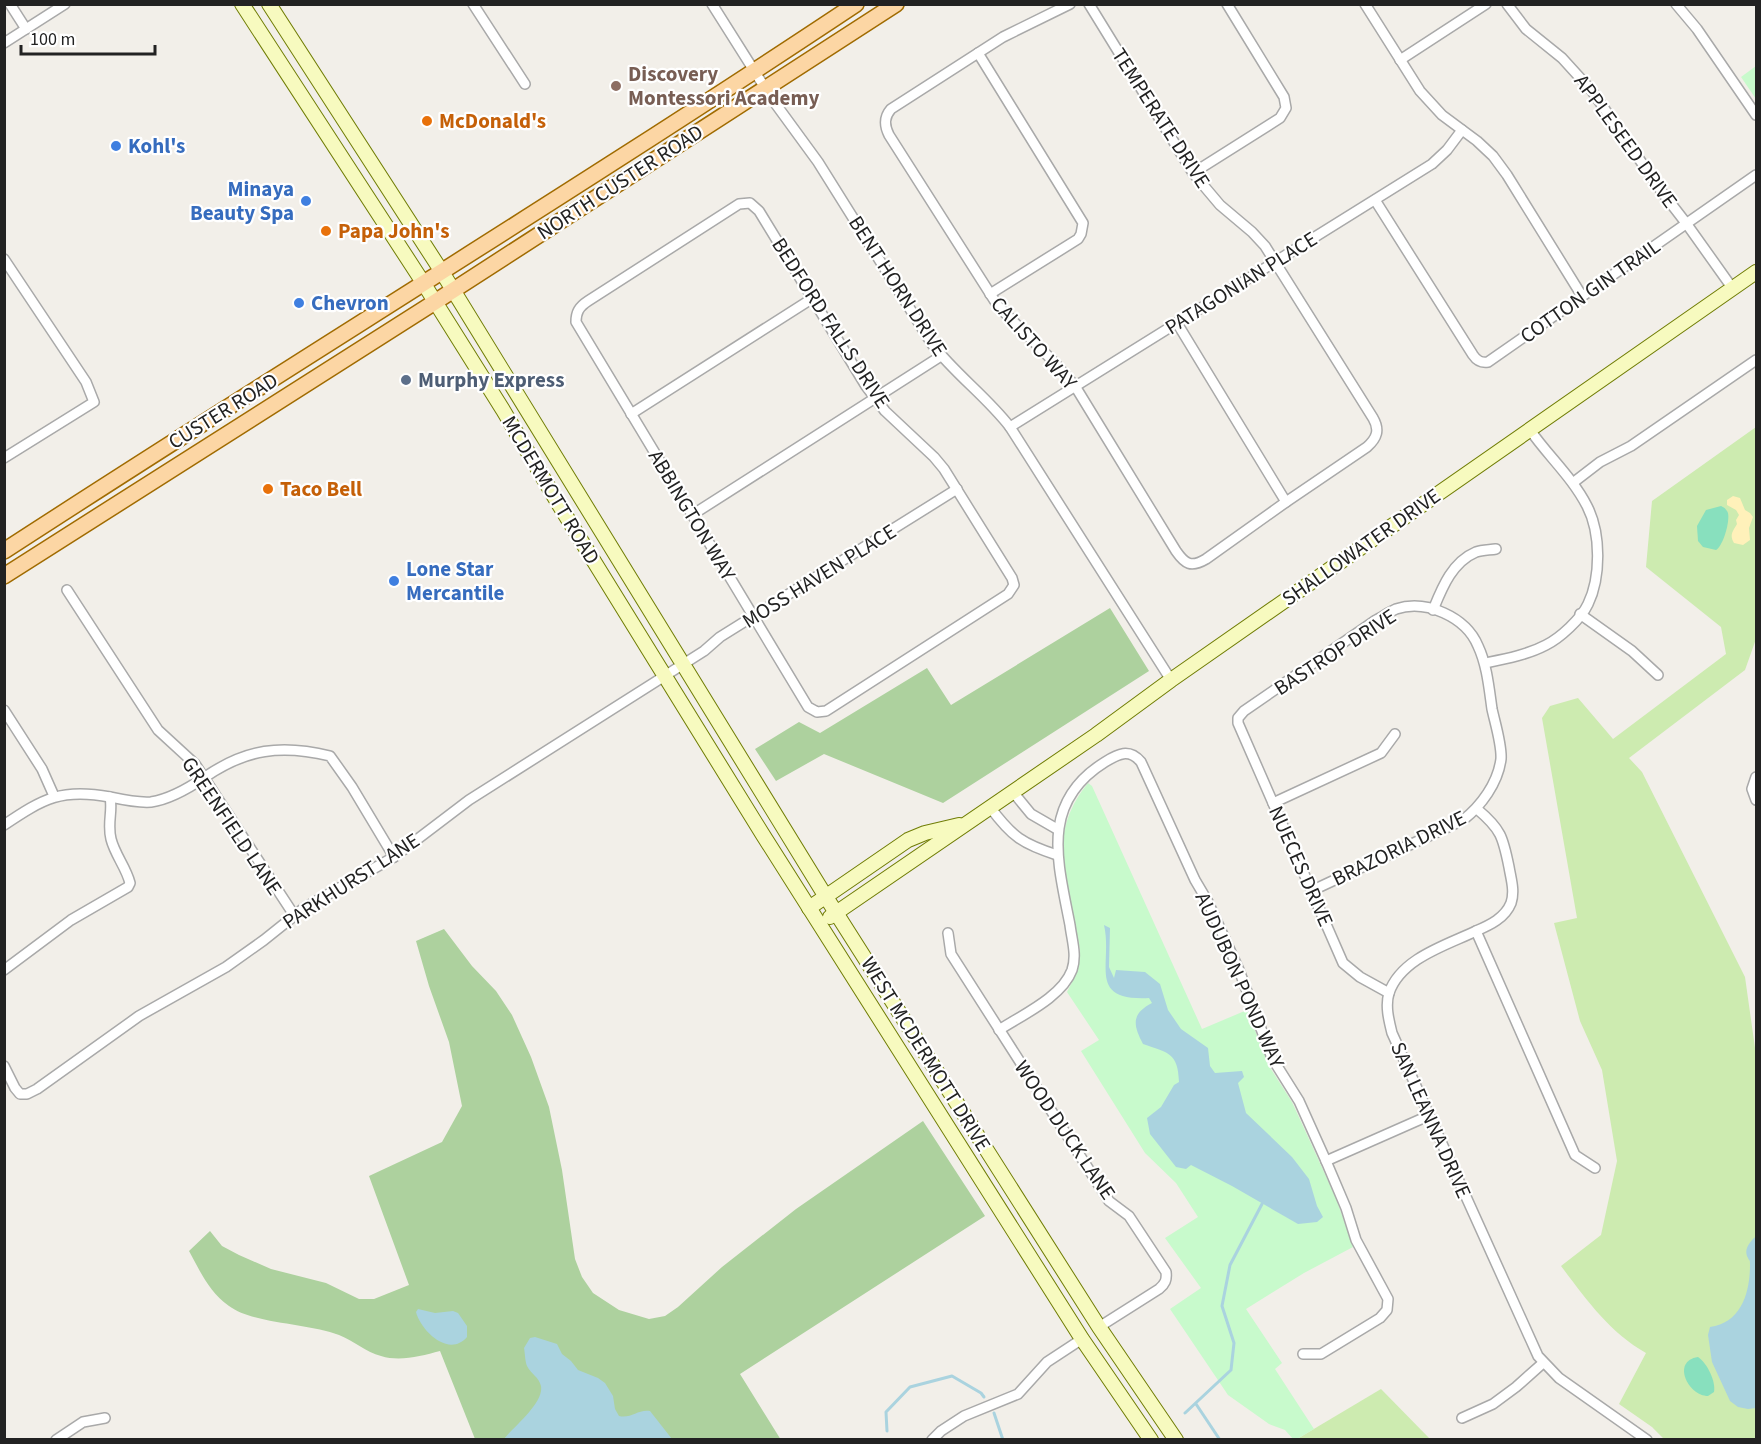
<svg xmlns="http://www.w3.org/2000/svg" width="1761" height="1444" viewBox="0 0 1761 1444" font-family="'Source Sans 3',sans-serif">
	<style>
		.grass { fill: #cdebb0 }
		.forest { fill: #add19e }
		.sand { fill: #fff1ba }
		.park { fill: #c8facc }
		.pitch { fill: #88e0be }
		.water { fill: #aad3df }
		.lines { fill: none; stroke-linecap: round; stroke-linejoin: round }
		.stream { stroke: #aad3df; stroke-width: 3 }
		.street-casing { stroke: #a9a9a9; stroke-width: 12 }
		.secondary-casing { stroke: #707d05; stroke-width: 16 }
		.primary-casing { stroke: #a06b00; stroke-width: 18 }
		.street { stroke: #fff; stroke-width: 9 }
		.secondary { stroke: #f7fabf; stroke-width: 14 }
		.primary { stroke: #fcd6a4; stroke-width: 15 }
		.education-dot { fill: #8d6e63; stroke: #fff; stroke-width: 2 }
		.food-dot { fill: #e8710a; stroke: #fff; stroke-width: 2 }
		.shop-dot { fill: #3f7fe0; stroke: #fff; stroke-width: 2 }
		.service-dot { fill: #5c6f8a; stroke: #fff; stroke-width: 2 }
		.labels { text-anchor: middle; stroke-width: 4.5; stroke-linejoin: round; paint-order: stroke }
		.education-label { font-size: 21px; font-weight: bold; fill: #785e54; stroke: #fff; text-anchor: start }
		.street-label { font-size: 21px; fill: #222; stroke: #fff }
		.food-label { font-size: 21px; font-weight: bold; fill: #c56008; stroke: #fff; text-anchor: start }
		.shop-label { font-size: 21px; font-weight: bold; fill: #366cbe; stroke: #fff; text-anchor: start }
		.service-label { font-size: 21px; font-weight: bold; fill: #4e5e75; stroke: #fff; text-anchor: start }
	</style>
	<rect width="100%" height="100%" fill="#f2efe9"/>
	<g class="grass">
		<path d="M1756 427V639L1745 670 1629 758 1642 772 1745 977 1756 1055V1439H1664L1652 1427 1619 1404 1646 1353C1609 1332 1586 1299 1561 1266L1601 1235 1617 1161 1602 1070 1580 1021 1554 923 1577 918 1542 718 1550 706 1578 698 1613 739 1726 654 1721 627 1646 567 1652 501Z"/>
		<polygon points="1381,1389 1430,1439 1297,1439"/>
	</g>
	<g class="forest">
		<polygon points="1110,608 1149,671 943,803 824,754 776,781 755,749 799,722 820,733 927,668 951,705"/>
		<path d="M444 929 472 966 496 991 512 1015 531 1057 549 1107 562 1170 575 1259 582 1277 593 1293 619 1310 649 1319 665 1316 678 1307 722 1267 796 1209 923 1121 985 1216 740 1374 781 1440 475 1439 440 1351C421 1356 400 1362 381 1356 366 1352 354 1341 339 1335 308 1323 253 1324 229 1306 209 1292 200 1271 189 1251L210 1231 222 1246 239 1255 271 1269 326 1283 359 1299H374L409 1285 369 1176 442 1142 462 1106 449 1042 429 986 416 941Z"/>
	</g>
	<path class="sand" d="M1733 496 1740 498 1745 510 1750 513 1753 517 1749 528 1750 540 1743 545 1734 543C1729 535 1733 531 1737 524L1736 520 1739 515 1736 510 1727 505V500Z"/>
	<g class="park">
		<polygon points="1756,66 1756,99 1741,77"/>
		<path d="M1088 783 1092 786 1202 1029 1247 1010 1269 1066 1292 1102 1336 1198 1353 1247 1304 1273 1246 1309 1282 1363 1275 1369 1314 1429 1297 1439H1293L1285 1430 1269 1424 1228 1395 1170 1309 1201 1288 1165 1238 1198 1217 1176 1183 1145 1153 1081 1051 1099 1040 1067 992 1077 972 1080 950 1062 856C1062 828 1070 805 1088 783Z"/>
	</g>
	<g class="pitch">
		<path d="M1721 506C1725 508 1726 509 1728 513 1730 522 1723 546 1716 550L1703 547 1698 541 1697 526 1706 510Z"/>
		<path d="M1698 1357C1707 1363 1716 1381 1714 1392L1708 1396C1688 1396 1671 1361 1698 1357Z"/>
	</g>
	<g class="water">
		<path d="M1104 925 1110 928 1109 967 1114 978 1116 970 1145 972 1160 984 1168 1010 1181 1029 1208 1048 1210 1066 1215 1073 1242 1071 1244 1077 1238 1083 1246 1113 1292 1157 1309 1179 1317 1206 1323 1217 1317 1222 1298 1224 1232 1186 1191 1165 1186 1169 1176 1167 1150 1134 1147 1118 1161 1107 1174 1085 1179 1082C1178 1052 1168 1053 1143 1044 1133 1025 1131 1014 1152 1003L1149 998C1086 1001 1113 964 1104 925Z"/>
		<path d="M1756 1236V1408L1748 1409 1738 1407 1730 1401 1712 1362 1708 1335 1710 1327C1741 1323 1750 1293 1750 1265 1750 1258 1750 1263 1747 1256 1744 1248 1751 1241 1756 1236Z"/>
		<path d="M418 1309 435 1313 453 1311 458 1313 467 1326V1337C449 1358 421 1331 416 1312Z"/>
		<path d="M535 1337 557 1344 562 1354 571 1361 578 1370 598 1378 605 1383 613 1396 615 1409 619 1416C631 1419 638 1409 650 1411L672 1439H504C513 1427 544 1403 541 1386 539 1377 531 1374 527 1366 525 1361 525 1353 524 1348L530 1338Z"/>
	</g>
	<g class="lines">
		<g class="stream">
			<polyline points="1196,1404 1220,1440"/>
			<polyline points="994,1413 1003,1440"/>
			<polyline points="1185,1413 1231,1370 1234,1343 1222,1306 1230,1265 1262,1204"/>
			<polyline points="887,1431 886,1412 910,1387 952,1376 981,1393 984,1397"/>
		</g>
		<defs>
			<g id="street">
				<polyline points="10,4 26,29"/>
				<polyline points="473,4 525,84"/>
				<path d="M712 4 772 99 818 162 932 344C955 374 987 397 1010 427L1171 680"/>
				<path d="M1070 4 1003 37 891 109C884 117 884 125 889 135L998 306 1054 362 1075 386 1176 551C1185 564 1191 568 1206 559L1286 502 1367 447C1377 438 1380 430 1373 418L1265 246 1252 232 1220 205 1193 173 1089 4"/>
				<polyline points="1365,4 1420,91 1442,115 1477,141 1493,156 1507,175 1582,296"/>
				<polyline points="1507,4 1526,29 1562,58 1592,91 1662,192 1686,223 1733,289"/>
				<polyline points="1676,4 1697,29 1756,115"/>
				<polyline points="4,43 65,4"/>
				<polyline points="978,53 1083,223 1081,234 1078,239 990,294"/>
				<polyline points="1400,60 1486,4"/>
				<polyline points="1193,173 1280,118 1286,108 1284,97 1227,4"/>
				<path d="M1375 200 1473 355C1477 361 1481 363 1488 362L1756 175"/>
				<path d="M750 203 759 211 866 386 885 411 934 457 944 469 1012 578 1014 585 1008 594 826 711 817 712 808 707 576 322C576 312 579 307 588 301L739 204Z"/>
				<polyline points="4,259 86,382 94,402 4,458"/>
				<polyline points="1177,323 1286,502"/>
				<polyline points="631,414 813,298"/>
				<polyline points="1010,427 1432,164 1447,150 1462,130"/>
				<polyline points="1574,482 1600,462 1631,446 1756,360"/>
				<polyline points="692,515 941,356"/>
				<polyline points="67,590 158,730 195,764 294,915"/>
				<path d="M1433 610C1442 588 1452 562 1476 552 1482 550 1490 550 1496 549"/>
				<polyline points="1580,614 1632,651 1658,675"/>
				<path d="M1485 663C1505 659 1527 655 1546 645 1560 638 1581 619 1588 604 1601 577 1601 533 1587 506 1572 477 1549 457 1530 430"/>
				<polyline points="4,710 42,769 54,796"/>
				<polyline points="1756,777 1752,789 1756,800"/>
				<polyline points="1013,792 1031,814 1057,829"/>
				<polyline points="1273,803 1381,753 1395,734"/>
				<path d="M990 807C1012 837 1023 844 1057 855"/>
				<path d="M1477 809C1501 829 1503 837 1509 867 1511 879 1515 891 1511 903 1505 918 1490 925 1476 931 1447 945 1401 958 1389 993 1385 1006 1389 1021 1392 1033L1538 1356 1559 1378 1647 1440"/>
				<path d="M4 825C44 798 62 788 110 797 124 800 137 803 151 802 171 799 189 788 205 777 246 749 281 744 330 756L352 787 394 857"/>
				<path d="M1311 891 1463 820C1481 806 1498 783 1501 759 1502 745 1495 723 1492 709 1489 688 1487 665 1478 646 1466 617 1426 599 1396 609 1389 612 1382 617 1376 620L1244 711 1238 718V723L1343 963 1360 977 1389 993"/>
				<polyline points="1476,931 1575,1155 1595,1168"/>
				<path d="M948 933 951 954 1109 1201 1129 1216 1166 1272C1167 1280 1165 1284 1159 1289L1099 1327"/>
				<path d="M4 970 71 920 128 887 130 883C126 867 115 855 111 839 107 823 113 811 110 797"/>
				<path d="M999 1030C1022 1015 1062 997 1072 970 1077 955 1072 941 1070 925 1058 862 1039 803 1105 762 1118 754 1129 748 1141 762L1195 880 1208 902 1239 970 1272 1058 1299 1101 1326 1161 1346 1208 1356 1240 1388 1299 1387 1310 1380 1318 1321 1354H1303"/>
				<polyline points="4,1066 15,1088 20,1094 27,1094 37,1089 139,1016 226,967 264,940 304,908 394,857 469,800 704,651 720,637 957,489"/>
				<polyline points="1326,1161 1428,1116"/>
				<polyline points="1462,1418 1493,1404 1516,1387 1543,1363"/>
				<polyline points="56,1440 83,1422 105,1418"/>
				<polyline points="932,1440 941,1431 964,1416 1018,1394 1047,1362 1082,1339"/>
			</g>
			<g id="secondary">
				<polyline points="242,4 424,284 503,410 561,508 763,835 884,1026 1082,1339 1151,1440"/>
				<polyline points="269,4 442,272 826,897 1099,1327 1176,1440"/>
				<polyline points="809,908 908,840 925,833 959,825"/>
				<polyline points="830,917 1096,735 1171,680 1756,272"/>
			</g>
			<g id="primary">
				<path d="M4 551C287 367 575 191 856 4"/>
				<polyline points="4,576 435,302 896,4"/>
			</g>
		</defs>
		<use href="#street" class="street-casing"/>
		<use href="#secondary" class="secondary-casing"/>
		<use href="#primary" class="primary-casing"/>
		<use href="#street" class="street"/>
		<use href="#secondary" class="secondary"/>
		<use href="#primary" class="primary"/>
	</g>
	<circle class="education-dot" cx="616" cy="86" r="6"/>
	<g class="food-dot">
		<circle cx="427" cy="121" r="6"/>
		<circle cx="326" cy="231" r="6"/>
		<circle cx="268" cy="489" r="6"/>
	</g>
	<g class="shop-dot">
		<circle cx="116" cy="146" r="6"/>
		<circle cx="306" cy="201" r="6"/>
		<circle cx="299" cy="303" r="6"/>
		<circle cx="394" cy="581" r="6"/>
	</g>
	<circle class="service-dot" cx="406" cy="380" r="6"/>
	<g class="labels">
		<g class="education-label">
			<text x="628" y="81">Discovery<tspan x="628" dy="24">Montessori Academy</tspan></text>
		</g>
		<g class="street-label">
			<text transform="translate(1161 118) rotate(57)" y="7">TEMPERATE DRIVE</text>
			<text transform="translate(1626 141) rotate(54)" y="7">APPLESEED DRIVE</text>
			<text transform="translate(620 182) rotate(-33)" y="7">NORTH CUSTER ROAD</text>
			<text transform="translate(1241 283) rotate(-32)" y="7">PATAGONIAN PLACE</text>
			<text transform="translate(898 286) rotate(57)" y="7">BENT HORN DRIVE</text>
			<text transform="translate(1590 291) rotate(-35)" y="7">COTTON GIN TRAIL</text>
			<text transform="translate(831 323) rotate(57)" y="7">BEDFORD FALLS DRIVE</text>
			<text transform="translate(1034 343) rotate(48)" y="7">CALISTO WAY</text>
			<text transform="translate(223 411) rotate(-32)" y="7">CUSTER ROAD</text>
			<text transform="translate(551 490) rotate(59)" y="7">MCDERMOTT ROAD</text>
			<text transform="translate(692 515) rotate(59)" y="7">ABBINGTON WAY</text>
			<text transform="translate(1361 547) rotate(-35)" y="7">SHALLOWATER DRIVE</text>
			<text transform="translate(819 576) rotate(-32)" y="7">MOSS HAVEN PLACE</text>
			<text transform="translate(1335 652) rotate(-33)" y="7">BASTROP DRIVE</text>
			<text transform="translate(232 826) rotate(56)" y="7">GREENFIELD LANE</text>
			<text transform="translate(1399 848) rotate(-26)" y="7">BRAZORIA DRIVE</text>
			<text transform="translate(1301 866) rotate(66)" y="7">NUECES DRIVE</text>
			<text transform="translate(351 881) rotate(-33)" y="7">PARKHURST LANE</text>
			<text transform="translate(1240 980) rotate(66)" y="7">AUDUBON POND WAY</text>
			<text transform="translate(926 1054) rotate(58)" y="7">WEST MCDERMOTT DRIVE</text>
			<text transform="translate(1431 1120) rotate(66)" y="7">SAN LEANNA DRIVE</text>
			<text transform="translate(1065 1130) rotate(56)" y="7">WOOD DUCK LANE</text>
		</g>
		<g class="food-label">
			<text x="439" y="128">McDonald's</text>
			<text x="338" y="238">Papa John's</text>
			<text x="280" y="496">Taco Bell</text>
		</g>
		<g class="shop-label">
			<text x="128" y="153">Kohl's</text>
			<text x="294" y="196" text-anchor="end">Minaya<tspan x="294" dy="24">Beauty Spa</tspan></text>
			<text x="311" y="310">Chevron</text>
			<text x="406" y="576">Lone Star<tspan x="406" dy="24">Mercantile</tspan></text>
		</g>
		<g class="service-label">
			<text x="418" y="387">Murphy Express</text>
		</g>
	</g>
	<rect width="1761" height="1444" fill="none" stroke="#222222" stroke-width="12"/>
	<path d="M21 45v9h134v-9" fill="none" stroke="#222222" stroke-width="3"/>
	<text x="30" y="45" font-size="18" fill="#222222" stroke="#ffffff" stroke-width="4.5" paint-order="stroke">100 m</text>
</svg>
